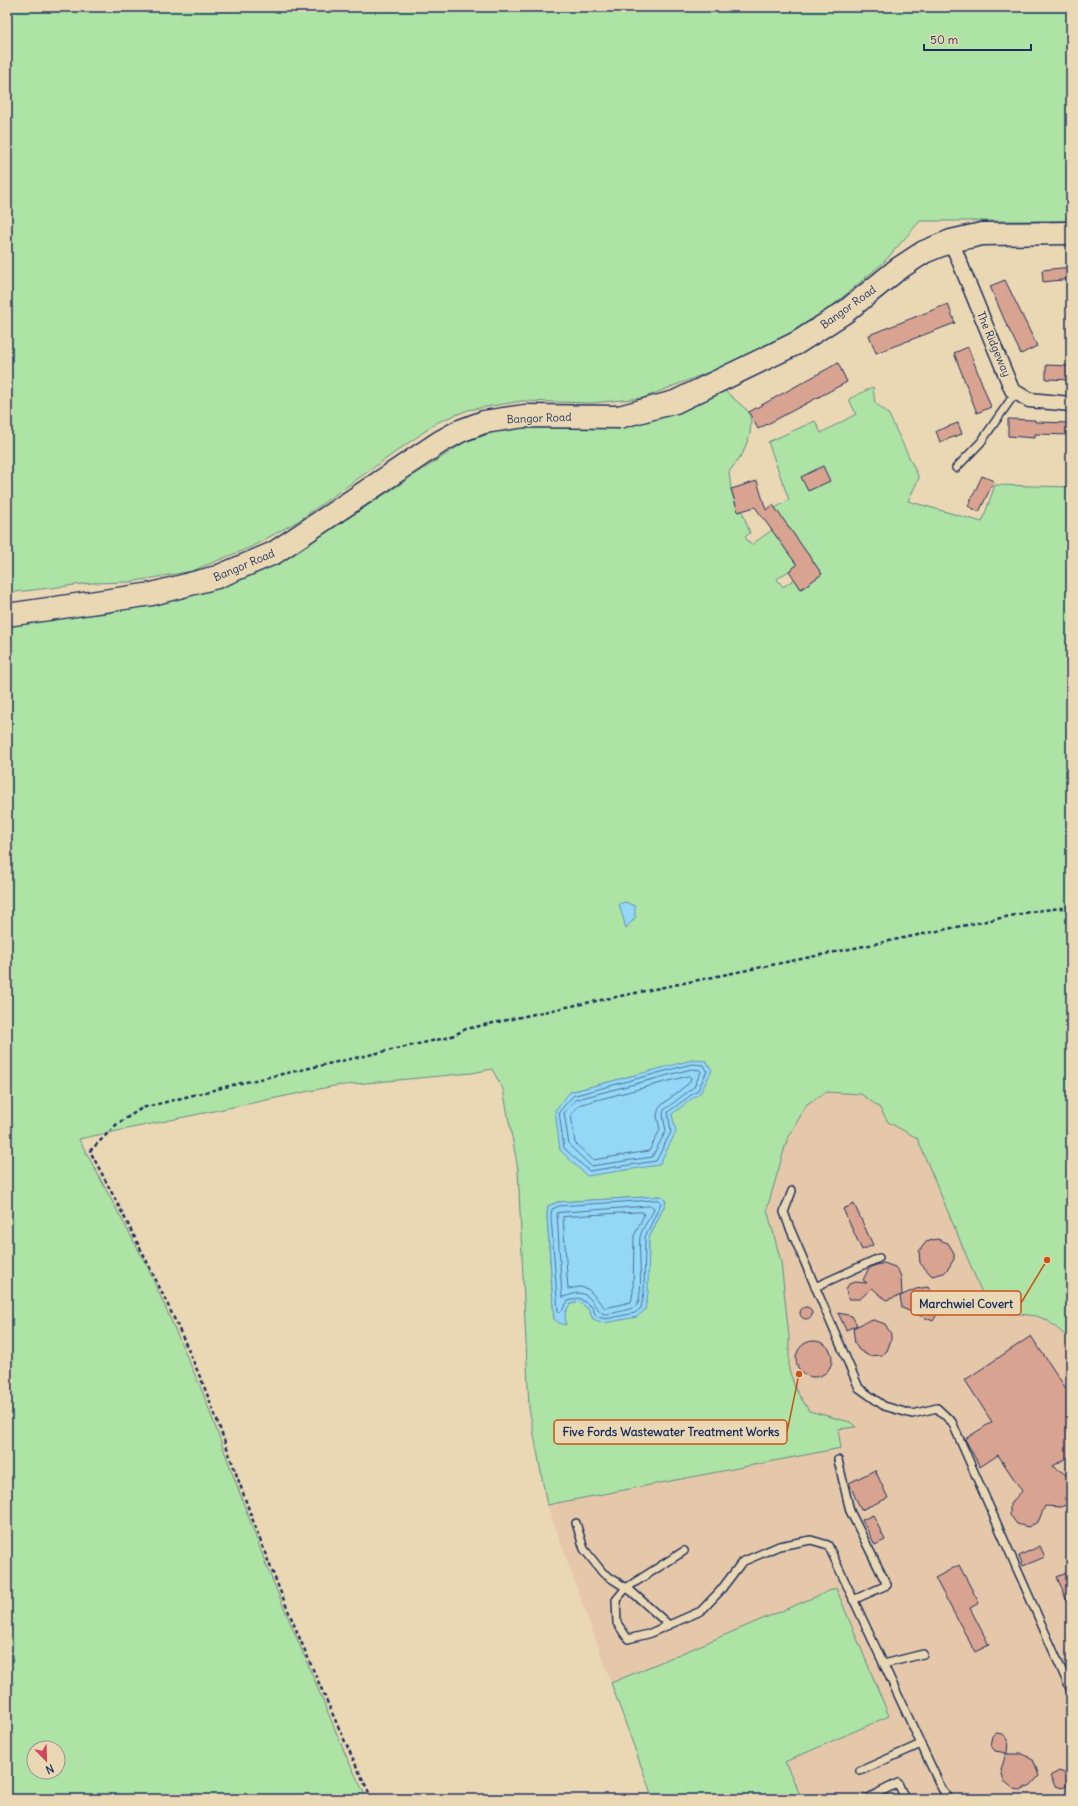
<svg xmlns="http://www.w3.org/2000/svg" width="1078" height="1806" viewBox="0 0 1078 1806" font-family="Delius,sans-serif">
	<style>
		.built { fill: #e5c8aa }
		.green { fill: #ade3a5; stroke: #648982; fill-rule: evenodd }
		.water { fill: #94d7f6; stroke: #6494b9 }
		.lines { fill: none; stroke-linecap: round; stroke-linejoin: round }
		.shore { stroke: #4b729b; stroke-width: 1 }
		.building { fill: #d9a391; stroke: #1b2f5e }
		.lane-casing { stroke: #1b2f5e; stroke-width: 10 }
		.street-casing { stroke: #1b2f5e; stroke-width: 17 }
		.primary-casing { stroke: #1b2f5e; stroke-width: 25 }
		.path { stroke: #1b2f5e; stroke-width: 2.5; stroke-dasharray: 4 3; stroke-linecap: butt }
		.lane { stroke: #ead8b5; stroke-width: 7 }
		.street { stroke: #ead8b5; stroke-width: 14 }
		.primary { stroke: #ead8b5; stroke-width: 22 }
		.labels { text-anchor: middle; stroke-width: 3.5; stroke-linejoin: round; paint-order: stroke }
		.street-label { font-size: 11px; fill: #1b2f5e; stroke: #ead8b5 }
		.leader { fill: none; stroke: #c95318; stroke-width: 1.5 }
		.callout-dot { fill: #c95318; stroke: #ead8b5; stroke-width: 1.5 }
		.callout { fill: #ead8b5; stroke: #c95318; stroke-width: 1.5 }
		.callout-label { font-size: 12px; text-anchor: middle; font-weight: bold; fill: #1b2f5e }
	</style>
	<rect width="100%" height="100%" fill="#ead8b5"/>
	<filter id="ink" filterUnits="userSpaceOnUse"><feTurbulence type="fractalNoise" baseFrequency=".025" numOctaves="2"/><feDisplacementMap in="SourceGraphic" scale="8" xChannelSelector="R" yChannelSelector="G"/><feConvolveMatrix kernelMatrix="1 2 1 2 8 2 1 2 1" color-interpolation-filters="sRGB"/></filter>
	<g filter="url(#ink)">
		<polygon class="built" points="511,1039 881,1055 1012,1313 1036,1316 1047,1320 1071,1340 1071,1799 653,1799 547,1505 529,1408"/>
		<g class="green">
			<polygon points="7,7 1071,7 1071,221 920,221 884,262 831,307 788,334 714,370 643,398 592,403 522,401 468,410 438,422 298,521 251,547 192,571 130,582 92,583 7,593"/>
			<path d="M873 387 875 403 888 413 919 478 908 501 982 522 995 485 1071 487V1340L1047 1320 1036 1316 1012 1313 985 1300 917 1138 888 1122 879 1107 861 1094 826 1092 807 1104 787 1140 767 1209 781 1262 789 1337V1370L796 1390 809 1411 850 1422 856 1427 838 1429 841 1448 547 1505 529 1408 518 1169 503 1089 492 1069 472 1073 334 1086 79 1139 148 1268 203 1393 267 1567 347 1758 367 1799H7V624L108 613 220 587 313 541 465 442 512 426 723 389 749 412 751 421 750 434 743 453 729 472 731 489 738 512 742 511 750 533 745 537 751 545 772 530 797 565 777 579 783 587 795 579 801 589 822 574 775 508 789 500 768 442 815 421 821 433 856 414 849 399ZM621 908 635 918 626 927ZM636 1075 560 1150 570 1092ZM662 1196 666 1202 649 1238 648 1264 593 1319 589 1310 580 1302 570 1304 565 1313 554 1319 547 1215 548 1206 558 1202ZM34 1748H58V1772H34Z"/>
			<polygon points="836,1588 889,1716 785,1762 802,1799 653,1799 611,1683"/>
		</g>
		<g class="water">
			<polygon points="625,902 635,906 635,918 626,928 619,904"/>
			<polygon points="692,1060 706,1061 712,1070 701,1092 672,1114 676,1132 659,1165 587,1176 560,1150 555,1110 570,1092"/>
			<polygon points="662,1196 666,1202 649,1238 648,1293 645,1310 637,1317 604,1323 593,1319 589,1310 580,1302 570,1304 565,1313 566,1325 559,1323 554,1319 547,1215 548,1206 558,1202"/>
		</g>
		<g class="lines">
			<g class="shore">
				<polygon points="692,1064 704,1065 707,1071 698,1090 668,1112 671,1132 656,1161 589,1171 564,1148 559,1112 573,1096"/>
				<polygon points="692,1069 700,1070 701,1072 694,1087 664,1110 663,1115 666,1131 652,1157 591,1166 569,1145 564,1113 575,1100"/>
				<polygon points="689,1076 691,1078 689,1083 659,1107 657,1116 660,1130 649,1151 593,1160 575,1143 571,1115 579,1105"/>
				<polygon points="659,1200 661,1203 645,1237 644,1293 641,1308 635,1313 605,1319 596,1316 592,1307 579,1298 568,1301 561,1312 558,1312 551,1216 552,1209 559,1206"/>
				<path d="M652 1206 654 1208 653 1212C649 1219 642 1228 640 1237 638 1254 644 1292 637 1305 635 1309 610 1314 605 1314 597 1313 592 1296 583 1294 576 1291 568 1297 562 1297L557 1213Z"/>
				<polygon points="642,1212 644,1215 634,1236 633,1292 631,1302 605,1308 588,1289 580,1287 568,1289 563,1217"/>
			</g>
		</g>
		<g class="building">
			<polygon points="1071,267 1071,279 1043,282 1042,270"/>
			<polygon points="1005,280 1037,346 1021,354 1004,319 990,286"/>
			<polygon points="948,304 955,323 876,353 869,335"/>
			<polygon points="968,347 991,407 977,413 954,353"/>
			<polygon points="838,363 847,382 758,429 749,412"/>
			<polygon points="1046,365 1071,366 1071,380 1046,379"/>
			<polygon points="1008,419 1035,420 1035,422 1071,423 1071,435 1035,434 1035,438 1008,436"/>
			<polygon points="958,423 962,434 940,442 936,431"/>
			<polygon points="823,466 830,481 808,491 801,477"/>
			<polygon points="982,476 994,481 979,512 968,506"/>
			<polygon points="757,481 766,510 773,505 822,574 801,589 789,571 797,565 755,507 738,512 731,489"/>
			<polygon points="854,1204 873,1245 862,1250 843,1209"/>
			<polygon points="937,1239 948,1243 954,1253 954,1259 948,1269 944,1273 932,1276 920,1263 919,1251 926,1242"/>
			<polygon points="884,1263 895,1267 899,1272 901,1277 902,1295 886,1300 872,1288 860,1299 848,1299 846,1289 849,1284 855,1282 867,1283 863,1280 868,1270 873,1266"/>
			<polygon points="928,1287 939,1302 937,1314 933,1321 902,1308 900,1296 916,1289"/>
			<circle cx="806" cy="1313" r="6"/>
			<polygon points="838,1313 852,1316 857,1325 846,1330"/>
			<polygon points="874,1320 885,1324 891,1334 891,1340 887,1351 882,1355 869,1356 859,1350 855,1344 853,1328 868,1321"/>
			<polygon points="1031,1336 1071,1396 1071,1455 1053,1466 1071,1478 1071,1503 1061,1507 1045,1506 1038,1522 1028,1527 1017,1524 1010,1515 1010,1504 1022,1491 998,1455 980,1467 965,1439 992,1422 965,1380"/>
			<circle cx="814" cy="1359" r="18"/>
			<polygon points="875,1470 888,1498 861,1510 849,1483"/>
			<polygon points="873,1515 885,1540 875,1545 862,1520"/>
			<polygon points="1040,1546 1045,1557 1023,1566 1019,1556"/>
			<polygon points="959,1565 979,1603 970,1608 989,1645 975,1652 935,1578"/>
			<polygon points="1071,1571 1071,1611 1057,1577"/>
			<polygon points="997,1733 1003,1734 1008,1739 1007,1754 1023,1754 1033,1759 1039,1776 1031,1785 1020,1790 1014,1789 1004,1781 1001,1770 1006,1753 995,1751 990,1745 992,1736"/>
			<polygon points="1059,1771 1067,1774 1069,1779 1067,1785 1063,1788 1055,1786 1050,1776"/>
		</g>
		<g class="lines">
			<defs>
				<g id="lane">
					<polyline points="956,468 981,442 1016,392"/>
					<polyline points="792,1191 784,1212 789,1226 859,1388 884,1406 912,1414 937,1408 952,1422 1071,1691"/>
					<polyline points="815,1287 879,1258"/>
					<polyline points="838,1460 850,1511 887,1585 853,1600"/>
					<polyline points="576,1523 584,1549 603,1573 631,1591 669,1625"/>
					<polyline points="684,1551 626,1588 616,1600 617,1623 628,1639 648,1634 701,1611 720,1591 742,1562 779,1546 811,1540 828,1545 940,1785 948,1799"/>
					<polyline points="884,1664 923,1654"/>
					<polyline points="860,1771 921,1744"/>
					<polyline points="866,1799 898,1783 905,1799"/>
					<polyline points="1068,1799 1071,1798"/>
				</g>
				<polyline id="street" points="951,241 1012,390 1029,400 1071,404"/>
				<polyline id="primary" points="7,615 152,594 217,577 274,553 440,442 460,431 484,422 525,416 619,417 675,402 797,343 845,312 898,269 924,252 951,241 982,234 1071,233"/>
			</defs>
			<use href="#lane" class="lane-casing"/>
			<use href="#street" class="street-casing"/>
			<use href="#primary" class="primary-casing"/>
			<path class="path" d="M372 1799C334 1720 299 1639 267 1558 246 1504 228 1448 207 1394 173 1310 132 1231 90 1151L117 1124 142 1108 237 1084 450 1037 466 1029 557 1009 1035 911 1071 907"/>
			<use href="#lane" class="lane"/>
			<use href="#street" class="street"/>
			<use href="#primary" class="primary"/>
		</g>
	</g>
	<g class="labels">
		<g class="street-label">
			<text transform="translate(848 307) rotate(-36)" y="4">Bangor Road</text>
			<text transform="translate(994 344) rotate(67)" y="4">The Ridgeway</text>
			<text transform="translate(539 418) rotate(-2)" y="4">Bangor Road</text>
			<text transform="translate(244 565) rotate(-23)" y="4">Bangor Road</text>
		</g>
	</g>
	<path class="leader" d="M1047 1260L1021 1303M799 1374L787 1432"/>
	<g class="callout-dot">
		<circle cx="1047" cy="1260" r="4"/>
		<circle cx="799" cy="1374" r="4"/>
	</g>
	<g class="callout">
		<rect x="911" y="1291" width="110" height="24" rx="4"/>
		<rect x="554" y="1420" width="233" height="24" rx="4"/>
	</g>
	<g class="callout-label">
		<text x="966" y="1308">Marchwiel Covert</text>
		<text x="671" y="1436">Five Fords Wastewater Treatment Works</text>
	</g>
	<rect width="1078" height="1806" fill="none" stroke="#ead8b5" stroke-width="24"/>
	<rect x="12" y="12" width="1054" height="1782" fill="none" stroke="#1b2f5e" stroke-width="1.5" filter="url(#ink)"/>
	<g transform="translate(46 1760) rotate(157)"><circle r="19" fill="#ead8b5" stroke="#979492"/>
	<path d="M0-3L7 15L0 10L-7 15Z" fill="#d1495b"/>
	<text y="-6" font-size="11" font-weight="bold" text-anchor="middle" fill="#1b2f5e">N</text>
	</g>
	<path d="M924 44v6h107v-6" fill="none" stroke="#1b2f5e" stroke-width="2"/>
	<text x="930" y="44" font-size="12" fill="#1b2f5e" stroke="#ead8b5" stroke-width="3" paint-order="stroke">50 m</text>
</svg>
